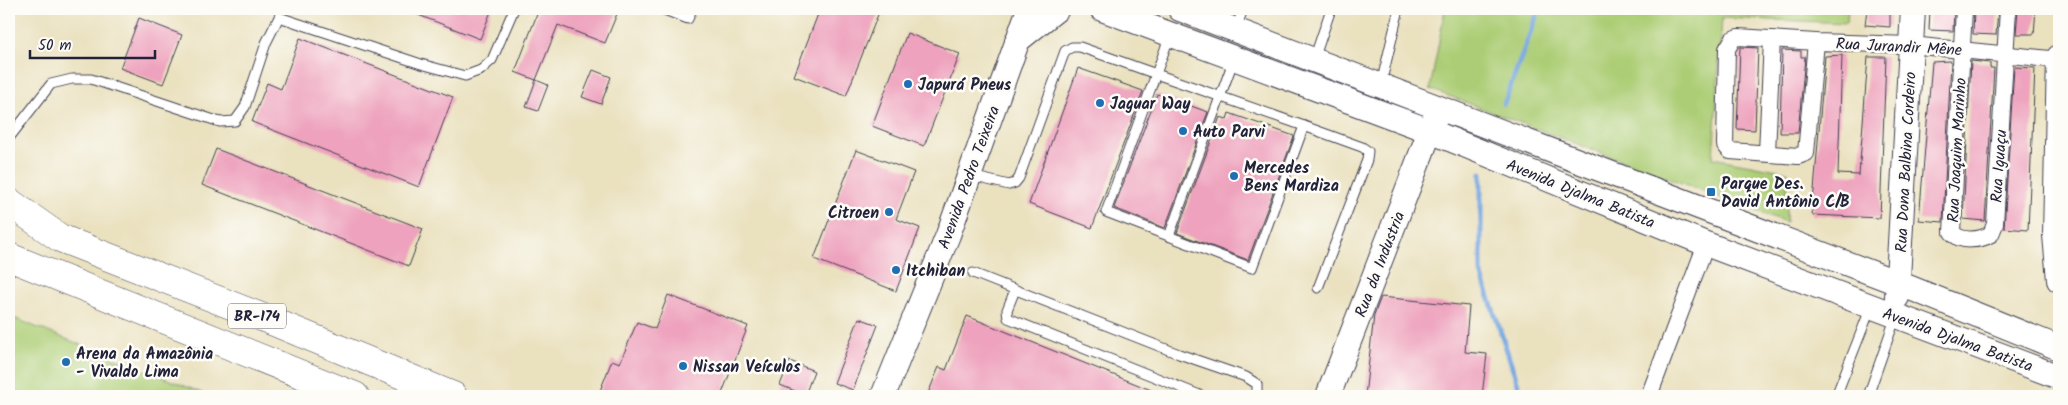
<svg xmlns="http://www.w3.org/2000/svg" width="2068" height="405" viewBox="0 0 2068 405" font-family="Kalam,sans-serif">
	<style>
		.green { fill: #accd75; stroke: #677858 }
		.lines { fill: none; stroke-linecap: round; stroke-linejoin: round }
		.stream { stroke: #75a6e0; stroke-width: 5 }
		.building { fill: #eea2bd }
		.lane-casing { stroke: #403f4f; stroke-width: 11 }
		.street-casing { stroke: #403f4f; stroke-width: 18 }
		.secondary-casing { stroke: #403f4f; stroke-width: 26 }
		.highway-casing { stroke: #403f4f; stroke-width: 29 }
		.lane { stroke: #fff; stroke-width: 9 }
		.street { stroke: #fff; stroke-width: 16 }
		.secondary { stroke: #fff; stroke-width: 24 }
		.highway { stroke: #fff; stroke-width: 28 }
		.poi-dot { fill: #1f6fb2; stroke: #fdfcf7; stroke-width: 2 }
		.labels { text-anchor: middle; stroke-width: 5; stroke-linejoin: round; paint-order: stroke }
		.shield { fill: #fdfcf7; stroke: #646373; stroke-width: 1 }
		.shield-label { font-size: 15px; font-weight: bold; fill: #22223b }
		.street-label { font-size: 16px; fill: #22223b; stroke: #fdfcf7 }
		.poi-label { font-size: 16px; font-weight: bold; fill: #22223b; stroke: #fdfcf7; text-anchor: start }
	</style>
	<rect width="100%" height="100%" fill="#fdfcf7"/>
	<filter id="ink" filterUnits="userSpaceOnUse"><feTurbulence type="fractalNoise" baseFrequency=".02" numOctaves="2"/><feDisplacementMap in="SourceGraphic" scale="10" xChannelSelector="R" yChannelSelector="G"/><feConvolveMatrix kernelMatrix="1 2 1 2 8 2 1 2 1" color-interpolation-filters="sRGB"/></filter>
	<filter id="wash" filterUnits="userSpaceOnUse"><feTurbulence type="fractalNoise" baseFrequency=".0096" numOctaves="4" result="noise"/><feDisplacementMap in="SourceGraphic" scale="20" xChannelSelector="R" yChannelSelector="G"/><feGaussianBlur stdDeviation="1.12" result="paint"/><feColorMatrix in="noise" values="0 0 0 0 0 0 0 0 0 0 0 0 0 0 0 0 0 1.4 0 .05"/><feComposite in="paint" operator="in"/></filter>
	<g filter="url(#wash)">
		<rect width="100%" height="100%" fill="#eae1bf"/>
		<g class="green">
			<polygon points="1445,9 1848,9 1847,23 1722,18 1713,158 1788,172 1786,222 1430,89"/>
			<polygon points="9,316 36,327 210,396 9,396"/>
		</g>
		<g class="lines">
			<g class="stream">
				<polyline points="1504,104 1539,9"/>
				<polyline points="1481,173 1481,273 1522,396"/>
			</g>
		</g>
		<g id="blocks">
			<g class="building">
				<polygon points="403,9 492,9 480,39"/>
				<polygon points="539,9 619,9 605,43 558,25 536,80 515,72"/>
				<polygon points="820,9 872,9 879,12 846,96 794,76"/>
				<polygon points="1867,9 1890,9 1890,27 1865,25"/>
				<polygon points="1930,9 1954,9 1953,31 1929,30"/>
				<polygon points="1974,9 1998,9 1996,35 1973,34"/>
				<polygon points="2018,9 2036,9 2034,34 2016,34"/>
				<polygon points="139,18 182,35 163,84 120,68"/>
				<polygon points="907,33 960,54 924,146 872,126"/>
				<polygon points="300,38 453,97 419,187 252,122 267,83 281,89"/>
				<polygon points="1740,47 1758,48 1755,130 1737,129"/>
				<polygon points="1782,50 1801,51 1801,57 1805,57 1798,133 1780,133"/>
				<polygon points="1842,55 1838,174 1859,175 1868,57 1886,57 1880,218 1812,215 1825,56"/>
				<polygon points="1949,61 1951,61 1943,222 1919,220 1932,62"/>
				<polygon points="1971,61 1990,63 1990,68 1994,68 1985,221 1963,219"/>
				<polygon points="2014,67 2035,68 2028,230 2004,228"/>
				<polygon points="1078,68 1143,91 1092,228 1029,204"/>
				<polygon points="593,70 611,77 601,104 582,97"/>
				<polygon points="536,80 548,85 538,111 526,107"/>
				<polygon points="1157,94 1208,112 1165,228 1114,208"/>
				<polygon points="1229,113 1294,136 1248,260 1177,233 1220,117 1227,119"/>
				<polygon points="216,149 423,229 409,266 202,185"/>
				<polygon points="856,150 914,172 896,219 920,228 896,291 814,259"/>
				<polygon points="668,295 748,326 721,396 641,396 631,392 629,396 598,396 612,360 620,363 637,322 655,329"/>
				<polygon points="1381,297 1469,306 1465,352 1487,354 1482,396 1365,396 1374,315"/>
				<polygon points="967,316 1166,396 927,396 939,367 946,370"/>
				<polygon points="859,318 878,325 853,390 834,383"/>
				<polygon points="790,361 814,371 805,395 780,385"/>
			</g>
		</g>
	</g>
	<g filter="url(#ink)">
		<use href="#blocks" fill-opacity="0" stroke="#403f4f" stroke-width="1"/>
		<g class="lines">
			<defs>
				<g id="lane">
					<polyline points="662,9 688,19 692,9"/>
					<polyline points="1236,29 1243,9"/>
					<polyline points="1314,59 1331,9"/>
					<polygon points="1156,74 1304,126 1252,268 1106,212"/>
					<polyline points="1381,84 1399,9"/>
					<polyline points="1304,126 1362,147 1368,151 1367,160 1318,288"/>
					<polyline points="9,138 51,84 72,79 91,79 220,122 235,121 245,107 266,43 279,17 421,64 465,76 481,70 492,60 514,9"/>
					<polyline points="971,176 1009,185 1015,183 1019,178 1065,51 1072,47 1080,47 1156,74 1170,35"/>
					<polyline points="1169,236 1234,59"/>
					<polyline points="973,273 1179,354 1246,377 1257,384 1257,396"/>
					<polyline points="1015,290 1007,310 1008,318 1202,396"/>
					<polyline points="1836,396 1871,307"/>
					<polyline points="1868,396 1896,316"/>
				</g>
				<g id="street">
					<path d="M1964 9 1952 232C1960 243 1981 240 1991 234L1995 224 2008 9"/>
					<polyline points="1816,42 1806,153 1798,156 1730,151 1725,145 1727,49 1733,39 1738,37 1816,42 1911,45 2059,60"/>
					<polyline points="1767,153 1772,39"/>
					<polyline points="1649,396 1706,244"/>
				</g>
				<g id="secondary">
					<polyline points="1102,9 1430,131 1706,244 2059,377"/>
					<polyline points="1180,9 1898,283 2059,348"/>
					<polyline points="1017,41 1057,9"/>
					<polyline points="2059,57 2055,235 2059,280"/>
					<polyline points="1897,297 1913,9"/>
					<polyline points="883,396 948,235 1029,9"/>
					<polyline points="1328,396 1435,118"/>
				</g>
				<g id="highway">
					<polyline points="9,202 60,238 274,322 453,396"/>
					<polyline points="9,257 355,396"/>
				</g>
			</defs>
			<use href="#lane" class="lane-casing"/>
			<use href="#street" class="street-casing"/>
			<use href="#secondary" class="secondary-casing"/>
			<use href="#highway" class="highway-casing"/>
			<use href="#lane" class="lane"/>
			<use href="#street" class="street"/>
			<use href="#secondary" class="secondary"/>
			<use href="#highway" class="highway"/>
		</g>
	</g>
	<g class="poi-dot">
		<circle cx="908" cy="84" r="5"/>
		<circle cx="1100" cy="103" r="5"/>
		<circle cx="1183" cy="131" r="5"/>
		<circle cx="1234" cy="176" r="5"/>
		<rect x="1706" y="187" width="10" height="10" rx="2.5"/>
		<circle cx="889" cy="212" r="5"/>
		<circle cx="896" cy="270" r="5"/>
		<circle cx="66" cy="362" r="5"/>
		<circle cx="683" cy="366" r="5"/>
	</g>
	<g class="labels">
		<rect class="shield" x="228" y="303.5" width="58" height="25" rx="4"/>
		<g class="shield-label">
			<text x="257" y="321">BR-174</text>
		</g>
		<g class="street-label">
			<text transform="translate(1899 46) rotate(3)" y="6">Rua Jurandir Mêne</text>
			<text transform="translate(1956 150) rotate(-87)" y="6">Rua Joaquim Marinho</text>
			<text transform="translate(1905 162) rotate(-87)" y="6">Rua Dona Balbina Cordeiro</text>
			<text transform="translate(1998 166) rotate(-86)" y="6">Rua Iguaçu</text>
			<text transform="translate(968 177) rotate(-70)" y="6">Avenida Pedro Teixeira</text>
			<text transform="translate(1581 193) rotate(22)" y="6">Avenida Djalma Batista</text>
			<text transform="translate(1379 264) rotate(-69)" y="6">Rua da Industria</text>
			<text transform="translate(1958 339) rotate(20)" y="6">Avenida Djalma Batista</text>
		</g>
		<g class="poi-label">
			<text x="918" y="90">Japurá Pneus</text>
			<text x="1110" y="109">Jaguar Way</text>
			<text x="1193" y="137">Auto Parvi</text>
			<text x="1244" y="173">Mercedes<tspan x="1244" dy="18">Bens Mardiza</tspan></text>
			<text x="1721" y="189">Parque Des.<tspan x="1721" dy="18">David Antônio C/B</tspan></text>
			<text x="879" y="218" text-anchor="end">Citroen</text>
			<text x="906" y="276">Itchiban</text>
			<text x="76" y="359">Arena da Amazônia<tspan x="76" dy="18">- Vivaldo Lima</tspan></text>
			<text x="693" y="372">Nissan Veículos</text>
		</g>
	</g>
	<rect width="2068" height="405" fill="none" stroke="#fdfcf7" stroke-width="30"/>
	<path d="M30 50v8h125v-8" fill="none" stroke="#22223b" stroke-width="2.5"/>
	<text x="38" y="50" font-size="15" fill="#22223b" stroke="#fdfcf7" stroke-width="4" paint-order="stroke">50 m</text>
</svg>
